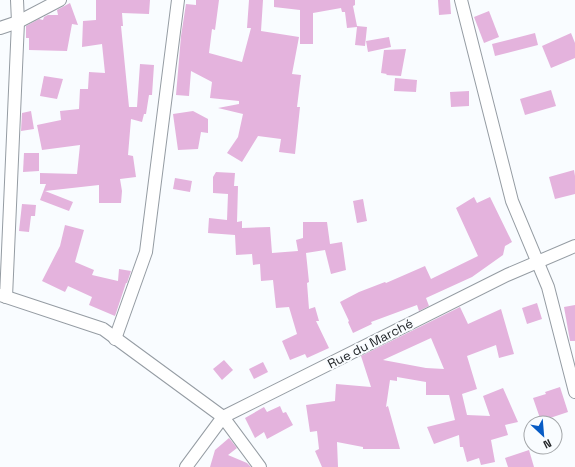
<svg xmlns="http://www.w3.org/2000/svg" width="575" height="467" viewBox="0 0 575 467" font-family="'Space Grotesk',sans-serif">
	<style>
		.building { fill: #e4b3dd; fill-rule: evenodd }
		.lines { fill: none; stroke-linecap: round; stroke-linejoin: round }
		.street-casing { stroke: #959ca3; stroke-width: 14 }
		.street { stroke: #fff; stroke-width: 12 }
		.labels { text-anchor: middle; stroke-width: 4; stroke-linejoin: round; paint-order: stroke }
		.street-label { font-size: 13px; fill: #232629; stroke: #f9fcff }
	</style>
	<rect width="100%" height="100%" fill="#f9fcff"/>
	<g class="building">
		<polygon points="96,0 150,0 149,14 122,13 123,26 121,26 129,107 137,107 140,64 154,65 152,95 149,95 146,114 144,114 142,122 131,119 128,155 133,156 136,177 120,179 122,191 121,203 99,203 99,185 45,191 73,202 69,211 40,200 46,184 40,184 40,173 77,174 80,145 42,150 37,125 61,120 60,111 79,109 80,89 88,89 89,72 105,73 102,44 82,47 83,21 96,20"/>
		<polygon points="196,0 219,0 215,30 212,29 209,53 242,62 251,28 247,28 249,0 263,0 261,31 299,37 292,74 301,75 297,107 300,107 295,154 279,152 281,139 258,136 242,162 227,153 238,137 243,114 218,108 239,104 239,101 210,98 212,82 191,71 189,96 176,95 181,36 186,4 196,5"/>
		<polygon points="274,0 355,0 355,5 353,6 357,26 367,27 365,46 355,45 357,27 347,28 345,12 342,12 341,8 313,13 313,44 300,44 300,10 274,7"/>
		<polygon points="438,0 450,0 451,14 439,15"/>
		<polygon points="70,3 78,25 72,24 67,51 29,50 29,38 26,38 26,26 39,19 43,20 44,17 48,15 58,15 57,10"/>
		<polygon points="489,11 499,37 484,43 474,17"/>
		<polygon points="535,33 538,45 495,56 492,44"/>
		<polygon points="571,33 575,43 575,58 551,68 542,46"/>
		<polygon points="389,37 391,47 368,52 366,41"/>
		<polygon points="406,49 401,76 386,75 387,74 381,73 384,50"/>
		<polygon points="44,76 63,79 57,99 40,96"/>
		<polygon points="395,78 417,80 416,92 394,91"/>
		<polygon points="551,90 556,106 525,115 520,99"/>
		<polygon points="469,91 469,106 451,107 450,92"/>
		<polygon points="31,111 34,129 21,131 22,113"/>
		<polygon points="193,111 208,119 208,133 201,132 198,149 178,150 173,114"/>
		<polygon points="24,153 39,153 39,171 23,172"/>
		<polygon points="574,170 575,176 575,194 555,199 549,177"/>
		<polygon points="216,172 235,173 234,186 238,186 237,222 242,221 242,228 270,227 272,253 298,251 296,240 303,238 303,222 327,222 330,244 342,242 346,270 331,274 325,250 306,253 309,282 307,283 309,309 315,307 319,321 316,321 329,348 307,358 305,354 290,360 282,341 297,334 289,307 276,308 273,280 261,281 260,264 253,265 252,254 236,255 235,235 208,233 209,218 227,220 228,194 213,193 213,177"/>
		<polygon points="175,178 192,181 190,192 173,189"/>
		<polygon points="474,197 477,203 490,197 512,242 505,246 503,255 472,277 426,298 429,306 419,311 417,305 371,322 372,324 353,333 348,322 349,321 340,302 359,292 385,282 386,283 425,266 431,279 478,256 456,208"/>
		<polygon points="363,199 367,221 357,223 353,201"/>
		<polygon points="22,204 36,205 35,216 31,216 29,232 19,231"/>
		<polygon points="65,225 84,230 75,262 94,270 92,275 118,281 119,269 131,271 127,283 123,283 126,283 115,316 89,305 92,297 68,286 65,292 42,281 60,246"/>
		<polygon points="537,303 542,319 527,324 522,308"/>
		<polygon points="575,305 575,341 570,341 564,307"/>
		<path d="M460 307 468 324 501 309 514 354 499 358 496 345 467 356 477 389 462 394 467 415 490 416 483 396 503 388 518 422 505 425 508 435 491 440 495 462 481 465 479 458 467 462 463 447H460L459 435 434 444 427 427 455 420 449 395H426V382L397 377V381L390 380 386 407 388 406 400 449H363V447L337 442 338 467H322L315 451 319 449 317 431 310 432 306 405 335 401 336 384 371 387 361 356ZM431 338 444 369 426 368 383 360Z"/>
		<polygon points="224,360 233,370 222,380 213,369"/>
		<polygon points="263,362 268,372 254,379 249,369"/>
		<polygon points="560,387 568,412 541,421 533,398 546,394 545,392"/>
		<polygon points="280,406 283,413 286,412 293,425 267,439 264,432 255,438 245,418 264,407 267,412"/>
		<polygon points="229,438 237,448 228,455 247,463 251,467 210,467 215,450"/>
		<polygon points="529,450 534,467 508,467 505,458"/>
	</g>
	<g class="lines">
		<defs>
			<g id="street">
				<polyline points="461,0 512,201 548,287 575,392"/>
				<polyline points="0,28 18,22 60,0"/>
				<polyline points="0,295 103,329 223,417 260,467"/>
				<polyline points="6,297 18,22 17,0"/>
				<polyline points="115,339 146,252 178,0"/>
				<polyline points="186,467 223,417 507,275 575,246"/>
			</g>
		</defs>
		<use href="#street" class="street-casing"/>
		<use href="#street" class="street"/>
	</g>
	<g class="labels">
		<g class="street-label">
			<text transform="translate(370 343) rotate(-27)" y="5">Rue du Marché</text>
		</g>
	</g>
	<g transform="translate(543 435) rotate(154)"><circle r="19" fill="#f9fcff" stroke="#a3a6a9"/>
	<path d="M0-3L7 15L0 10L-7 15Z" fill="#075bc5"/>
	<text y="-6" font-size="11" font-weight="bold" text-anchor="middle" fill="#232629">N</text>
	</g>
</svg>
